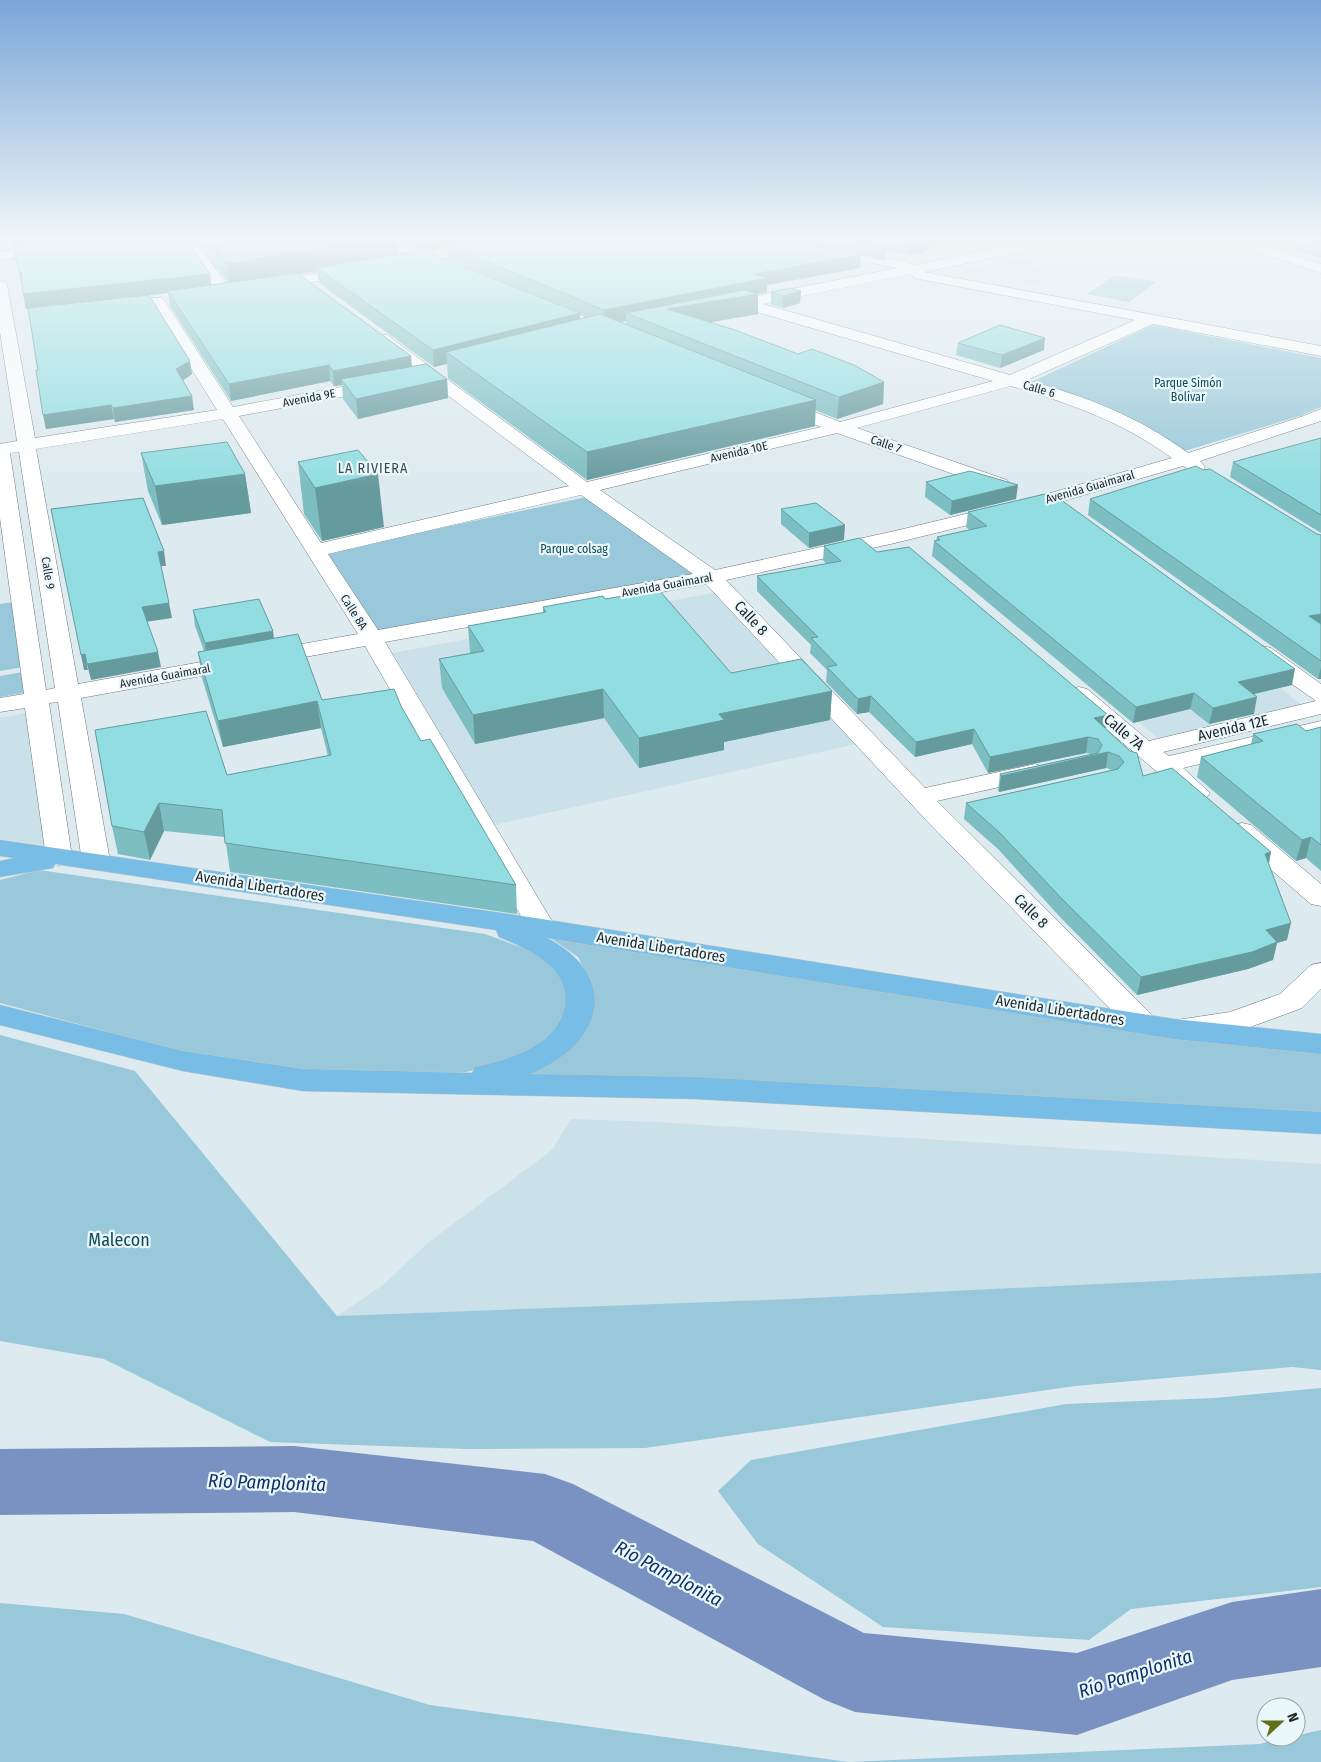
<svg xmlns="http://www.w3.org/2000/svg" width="1321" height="1762" viewBox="0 0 1321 1762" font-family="'Fira Sans Condensed',sans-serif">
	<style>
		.built { fill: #cbe1e9 }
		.green { fill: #98c8d9 }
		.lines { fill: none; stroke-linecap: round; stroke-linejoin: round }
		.river { fill: #7992c1; fill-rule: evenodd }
		.minor-casing { stroke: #6b777c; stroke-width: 1 }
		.major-casing { stroke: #c5c6c7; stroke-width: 1 }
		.minor { fill: #fff; fill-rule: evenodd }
		.major { fill: #77bde5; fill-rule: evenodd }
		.wall { fill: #7dbec2; fill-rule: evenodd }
		.shaded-wall { fill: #669b9e }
		.building { fill: #91dde1; stroke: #669b9e }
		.labels { text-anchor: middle; stroke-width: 4.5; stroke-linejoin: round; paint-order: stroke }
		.far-park-label { font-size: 12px; fill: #104b5b; stroke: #eaf8fc }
		.far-street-label { font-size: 12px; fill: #1f2426; stroke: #eaf8fc }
		.far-neighbourhood-label { font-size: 14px; letter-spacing: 1px; fill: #3d494d; stroke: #eaf8fc }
		.street-label { font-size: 15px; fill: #1f2426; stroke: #eaf8fc }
		.near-park-label { font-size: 18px; fill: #104b5b; stroke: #eaf8fc }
		.near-water-label { font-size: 19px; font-style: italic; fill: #122f68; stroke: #eaf8fc }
	</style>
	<rect width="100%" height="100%" fill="#ddeaef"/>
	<g class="built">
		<polygon points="1019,259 1034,262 1025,268 1054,274 1036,285 965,270"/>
		<polygon points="718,592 861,743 494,825 393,653"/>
		<polygon points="1280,688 1306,708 1261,719 1234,699"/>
		<polygon points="1190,709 1216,729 1163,742 1138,722"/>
		<polygon points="33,712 48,846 0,839 0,718"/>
		<polygon points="571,1119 657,1122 1321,1164 1321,1274 789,1299 337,1316 383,1285 429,1242 552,1150"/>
	</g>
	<g class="green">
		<polygon points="193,241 364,241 367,242 212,270"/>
		<polygon points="1115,275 1156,282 1129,302 1087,294"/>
		<polygon points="1153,325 1321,358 1321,407 1300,416 1181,452 1112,414 1021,387"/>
		<polygon points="587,497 698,575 375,634 323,553"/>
		<polygon points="20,601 30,666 0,671 0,604"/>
		<polygon points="29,671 34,691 0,697 0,676"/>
		<polygon points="39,870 485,934 550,958 564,982 568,1009 558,1033 511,1060 466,1072 345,1073 291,1071 168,1048 0,1003 0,880"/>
		<polygon points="552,939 1127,1030 1321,1049 1321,1117 515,1076 586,1020 592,985 578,957"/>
		<polygon points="0,1035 135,1071 337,1316 789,1299 1321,1273 1321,1370 1292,1367 1075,1386 645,1448 468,1449 270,1442 104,1359 0,1341"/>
		<polygon points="1321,1388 1321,1587 1131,1609 1089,1640 883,1627 758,1544 718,1491 751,1460 1066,1404 1215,1398"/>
		<polygon points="0,1603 124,1614 430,1705 849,1762 1259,1744 1321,1730 1321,1762 0,1762"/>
	</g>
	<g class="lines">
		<polygon class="river" points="294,1446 545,1474 573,1484 864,1633 1077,1653 1232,1602 1321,1589 1321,1667 1232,1680 1077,1735 855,1712 825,1700 533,1541 294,1512 0,1515 0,1449"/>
		<defs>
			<g id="minor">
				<polygon points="81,241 124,241 117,245 0,260 0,252"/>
				<polygon points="182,241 196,241 232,293 230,296 220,296"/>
				<path d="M370 241H390L419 254 445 259 447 262 445 265C425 270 391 252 372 244Z"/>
				<path d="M771 241H802L907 262 914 265 1032 241H1062L1055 245 924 272 1321 346V356L1153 324 1027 380C1087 397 1138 416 1188 453L1298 418 1321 409V421L1200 461 1205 467 1203 471 1196 473 1183 466 1053 504 895 543 726 580 925 788 1035 764 1044 767 1048 772 1044 777 937 801 1153 1016 1157 1023 1153 1030 1142 1033 1131 1030 927 821 706 584 385 642 556 928 552 934 542 937 532 934 528 928 365 646 81 698 110 861 106 867 96 869 86 867 82 861 58 702 49 703 72 857 69 863 59 865 49 863 46 857 25 708 0 712V698L24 694 0 518V444L17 441 0 332V281L5 282 7 285 35 438 217 410 149 301 152 298H162L165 301 233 407 379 380 385 381 387 385 385 389 379 390 239 416 321 543 569 486 375 341 373 338 375 335H387L587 482 821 427 776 408 773 404 776 400 782 399 840 422 993 381 743 308 721 313 716 311 713 308 716 305 721 303 897 268 778 245ZM912 274 914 278 919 279 1135 320 1010 375 763 304ZM1011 386C1069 403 1123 422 1172 458L1040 496 895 531 715 570 600 490 837 433 993 488 1000 490 1007 488 1010 484 1007 480 857 428ZM223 419 358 634 78 684 36 449ZM19 452 55 688 46 690 10 453ZM581 495 693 574 378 630 328 554Z"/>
				<polygon points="1231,241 1253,241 1321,264 1321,273 1233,244"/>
				<polygon points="355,267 360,268 362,271 360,274 269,289 264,288 262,285 264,282 269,281"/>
				<polygon points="1263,646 1271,648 1321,684 1321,714 1163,752 1169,756 1321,721 1321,735 1183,768 1210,793 1206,798 1197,801 1188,798 1071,699 1067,694 1071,689 1079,687 1087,689 1149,741 1316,701 1255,658 1252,653 1255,648"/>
				<polygon points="1242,823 1251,825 1321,884 1321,906 1311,904 1233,837 1229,831 1233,825"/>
				<polygon points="1321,963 1321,989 1302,1008 1245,1029 1181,1038 1170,1035 1166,1028 1170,1021 1230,1012 1280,994 1311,965"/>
			</g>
			<path id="major" d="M0 840 542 919 1174 1019 1321 1034V1054L1174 1039 547 938C623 978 602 1045 530 1074L696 1077 1321 1112V1134L696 1099 303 1091 183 1071 0 1025V1005L183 1051 303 1069 472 1073 475 1067C495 1062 514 1058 533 1047 548 1039 559 1027 564 1010 574 969 530 950 499 937L496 930 55 864 53 868 0 877V861L15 858 0 856Z"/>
		</defs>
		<use href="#minor" class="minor-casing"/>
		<use href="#major" class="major-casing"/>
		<use href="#minor" class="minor"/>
		<use href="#major" class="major"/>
	</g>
	<g class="wall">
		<path d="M12 241H187L210 274 211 285 227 282 218 269 215 247 250 241H397L398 254 419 250 397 241H940L924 253 910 255 886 251V261L860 256V268L767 285V292L758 294V314L710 322 798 354 884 382 883 404 837 419 815 410V426L587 480 448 378 447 364 434 367 319 283 317 271 299 274 411 356 412 366 447 379 448 398 358 419 343 399 342 385 334 386 330 381 231 401 170 306 168 293 149 295 192 374 183 380 194 410 115 422 114 419 46 429 28 308 26 309 22 286ZM447 246 448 259 520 289 426 251ZM580 315 587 318 580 319ZM626 321V324L620 322Z"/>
		<polygon points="1271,241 1321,241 1321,258"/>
		<polygon points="801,291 800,303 783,308 771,304 771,292"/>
		<polygon points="958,343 1044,350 1000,368 956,355"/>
		<polygon points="1321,438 1321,533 1230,477 1233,462"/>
		<polygon points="141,453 245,474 251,513 162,525 148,491"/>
		<polygon points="298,462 384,527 322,541 304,514"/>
		<polygon points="926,482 1016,499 950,515 925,497"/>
		<polygon points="1090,499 1321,535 1321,679 1318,679 1088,515"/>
		<polygon points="781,509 844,540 809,548 781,524"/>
		<polygon points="968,512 1292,685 1253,694 1254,714 1209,724 1190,709 1133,723 932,556 934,541 936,541 937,537 970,530 966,527"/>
		<polygon points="824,546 877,552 1108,715 1106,729 1143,776 1271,852 1269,864 1287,940 1277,943 1273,960 1248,969 1137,995 1060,917 998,849 964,819 966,803 1112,770 1106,768 999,792 998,790 1000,774 1091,754 1086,753 988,773 972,744 915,757 869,712 857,714 826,682 827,670 810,653 811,645 757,591 757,576 826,564 823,560"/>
		<polygon points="605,599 731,673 832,691 830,720 724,742 724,750 639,768 604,718 475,744 442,688 439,659 470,653 468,626 543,613 543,607"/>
		<polygon points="193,610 274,638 322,700 401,706 421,741 516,885 517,914 230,872 225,837 164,831 150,860 118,854 112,826 95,730 227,775 328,756 321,728 223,747 202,678 198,652 204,651 195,626"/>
		<polygon points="1321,727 1321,871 1306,858 1296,861 1197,777 1201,757 1251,744 1253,734 1306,731"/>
	</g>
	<g class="shaded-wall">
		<polygon points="12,241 64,241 13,248"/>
		<polygon points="362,241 397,241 398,257 317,268 317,271 230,286 227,264"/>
		<polygon points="422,241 469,241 447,245 447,246 423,252"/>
		<polygon points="911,241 940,241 924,253 910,255"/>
		<polygon points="861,255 860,268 767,285 767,292 758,294 758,314 667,330 667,312 626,313 626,321 604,325 604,310 754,274"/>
		<polygon points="19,272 21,272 24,286 22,286"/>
		<polygon points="210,274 212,288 168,291 168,293 26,309 23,294"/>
		<polygon points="801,291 800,303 783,308 783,296"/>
		<polygon points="580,313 580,330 446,352 447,364 434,367 433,350"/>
		<polygon points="1045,338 1044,350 1000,368 1002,355"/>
		<polygon points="411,356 412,372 341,379 342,385 334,386 333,371"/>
		<polygon points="190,361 192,374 179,383 176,369"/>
		<polygon points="329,365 330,381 231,401 229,384"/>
		<polygon points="447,379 448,398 358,419 356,399"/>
		<polygon points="884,382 883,404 837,419 839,397"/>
		<polygon points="192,396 194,410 115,422 113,408"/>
		<polygon points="816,400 815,426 587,480 587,452"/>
		<polygon points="111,405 114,419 46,429 43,415"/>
		<polygon points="245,474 251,513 162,525 155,486"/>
		<polygon points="378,474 384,527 322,541 315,488"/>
		<polygon points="1018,485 1016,499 950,515 952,501"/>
		<polygon points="845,525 844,540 809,548 809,533"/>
		<polygon points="164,551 166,566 161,566 158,552"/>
		<polygon points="169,603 172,618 145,622 142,607"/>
		<polygon points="1321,614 1321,630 1309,616"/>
		<polygon points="273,631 275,647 207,659 205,643"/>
		<polygon points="158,652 161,667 91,680 87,664"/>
		<polygon points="85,654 88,670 84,670 81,655"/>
		<polygon points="1321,667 1321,679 1318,679"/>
		<polygon points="1295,669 1292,685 1234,699 1238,682"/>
		<polygon points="603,689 604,718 475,744 473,715"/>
		<polygon points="832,691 830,720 724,742 724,750 639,768 639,738 719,714"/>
		<polygon points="1194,693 1190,709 1133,723 1136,707"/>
		<polygon points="871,696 869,712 857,714 858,699"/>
		<polygon points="1257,697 1254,714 1209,724 1213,708"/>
		<polygon points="317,701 321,728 223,747 218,721"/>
		<polygon points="1108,715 1105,730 1094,718"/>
		<polygon points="974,729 972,744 915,757 916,742"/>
		<polygon points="1088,737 1086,753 988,773 990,757"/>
		<polygon points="1108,752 1106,768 999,792 1001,776"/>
		<polygon points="159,803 164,831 150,860 144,832"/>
		<polygon points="1311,837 1306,858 1296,861 1302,840"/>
		<polygon points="1271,852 1267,869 1265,854"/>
		<polygon points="1291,923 1287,940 1277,943 1273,960 1248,969 1137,995 1141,977 1266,930"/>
	</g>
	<g class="building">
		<polygon points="51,241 187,241 210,274 23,294 21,272 19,272 13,246"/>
		<polygon points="250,241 362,241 227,264 215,247"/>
		<polygon points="463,241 791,241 861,255 754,274 768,278 604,310 447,245"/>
		<polygon points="854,241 887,241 887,248"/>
		<polygon points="1312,241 1321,241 1321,244"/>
		<polygon points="422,250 580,313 433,350 317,268"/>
		<polygon points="297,273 411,356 333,371 329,365 229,384 168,291"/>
		<polygon points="791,288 801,291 783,296 771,292"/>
		<polygon points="744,290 758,294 667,309 735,330 798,354 812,349 854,365 884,382 839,397 626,313"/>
		<polygon points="149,295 190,361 176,369 192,396 113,408 111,405 43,415 36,370 38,370 28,308"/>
		<polygon points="600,314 816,400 587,452 446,352"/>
		<polygon points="1000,325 1045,338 1002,355 958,343"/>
		<polygon points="426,364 447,379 356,399 341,379"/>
		<polygon points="1321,438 1321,515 1233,462"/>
		<polygon points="227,442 245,474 155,486 141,453"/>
		<polygon points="358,450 378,474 315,488 298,462"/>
		<polygon points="1196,466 1203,470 1210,469 1317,534 1321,535 1321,614 1309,616 1321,624 1321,661 1090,499"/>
		<polygon points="970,471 1018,485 952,501 926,482"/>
		<polygon points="1045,494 1057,497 1295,669 1238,682 1257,697 1213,708 1194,693 1136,707 934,541 940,540 937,537 987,526 968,512"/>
		<polygon points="143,498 164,551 158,552 169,603 142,607 158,652 87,664 85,654 81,655 51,509"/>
		<polygon points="816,503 845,525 809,533 781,509"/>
		<polygon points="860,538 877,552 909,547 1108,715 1094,718 1130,751 1137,753 1143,776 1172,768 1271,852 1265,854 1291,923 1266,930 1277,942 1252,952 1141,977 1063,900 1000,833 966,803 1118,769 1124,762 1119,756 1108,752 1001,776 1000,774 1098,753 1102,745 1098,739 1088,737 990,757 974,729 916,742 871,696 858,699 827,667 837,665 811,638 818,637 757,576 841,561 824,546"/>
		<polygon points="659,590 731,673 801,659 832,691 719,714 724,720 639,738 603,689 473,715 439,659 484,651 468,626 546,612 543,607 603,596 605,599"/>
		<polygon points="259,599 273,631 205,643 193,610"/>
		<polygon points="298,634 322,700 394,689 401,706 421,741 430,739 516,885 225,843 222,810 159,803 144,832 112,826 95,730 206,711 227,775 331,755 317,701 218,721 198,652"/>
		<polygon points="1297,724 1306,731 1321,727 1321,845 1311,837 1302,840 1201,757 1263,741 1253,734"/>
	</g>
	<linearGradient id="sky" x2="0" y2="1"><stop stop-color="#7ba6d8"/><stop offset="0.49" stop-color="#f0f6f8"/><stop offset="1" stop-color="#f0f6f8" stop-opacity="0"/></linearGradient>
	<rect width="1321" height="488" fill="url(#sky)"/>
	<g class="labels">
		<g class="far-park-label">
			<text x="1188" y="387">Parque Simón<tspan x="1188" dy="14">Bolívar</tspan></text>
			<text x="574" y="553">Parque colsag</text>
		</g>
		<g class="far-street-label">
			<text transform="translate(1039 389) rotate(16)" y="4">Calle 6</text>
			<text transform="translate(309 398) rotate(-11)" y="4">Avenida 9E</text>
			<text transform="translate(886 444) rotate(19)" y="4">Calle 7</text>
			<text transform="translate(739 452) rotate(-13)" y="4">Avenida 10E</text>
			<text transform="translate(1090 487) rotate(-16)" y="4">Avenida Guaimaral</text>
			<text transform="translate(48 573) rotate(81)" y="4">Calle 9</text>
			<text transform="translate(667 585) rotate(-10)" y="4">Avenida Guaimaral</text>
			<text transform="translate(354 612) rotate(57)" y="4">Calle 8A</text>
			<text transform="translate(165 676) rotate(-10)" y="4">Avenida Guaimaral</text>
		</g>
		<g class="far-neighbourhood-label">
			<text x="373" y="473">LA RIVIERA</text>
		</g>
		<g class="street-label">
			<text transform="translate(751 618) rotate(47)" y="5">Calle 8</text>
			<text transform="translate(1233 728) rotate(-13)" y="5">Avenida 12E</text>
			<text transform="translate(1124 732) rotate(40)" y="5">Calle 7A</text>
			<text transform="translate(260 886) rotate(9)" y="5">Avenida Libertadores</text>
			<text transform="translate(1031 911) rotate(45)" y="5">Calle 8</text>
			<text transform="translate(661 947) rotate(9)" y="5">Avenida Libertadores</text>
			<text transform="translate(1060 1010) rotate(9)" y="5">Avenida Libertadores</text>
		</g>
		<g class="near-park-label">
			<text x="119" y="1246">Malecon</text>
		</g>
		<g class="near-water-label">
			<text transform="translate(267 1482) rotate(2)" y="7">Río Pamplonita</text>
			<text transform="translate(669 1573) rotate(28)" y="7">Río Pamplonita</text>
			<text transform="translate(1135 1673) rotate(-18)" y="7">Río Pamplonita</text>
		</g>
	</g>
	<g transform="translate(1281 1722) rotate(69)"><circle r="24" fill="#eaf8fc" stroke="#99a3a6"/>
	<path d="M0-4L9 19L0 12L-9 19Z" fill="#636e17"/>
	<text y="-8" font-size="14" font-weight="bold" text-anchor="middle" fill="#1f2426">N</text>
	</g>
</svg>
